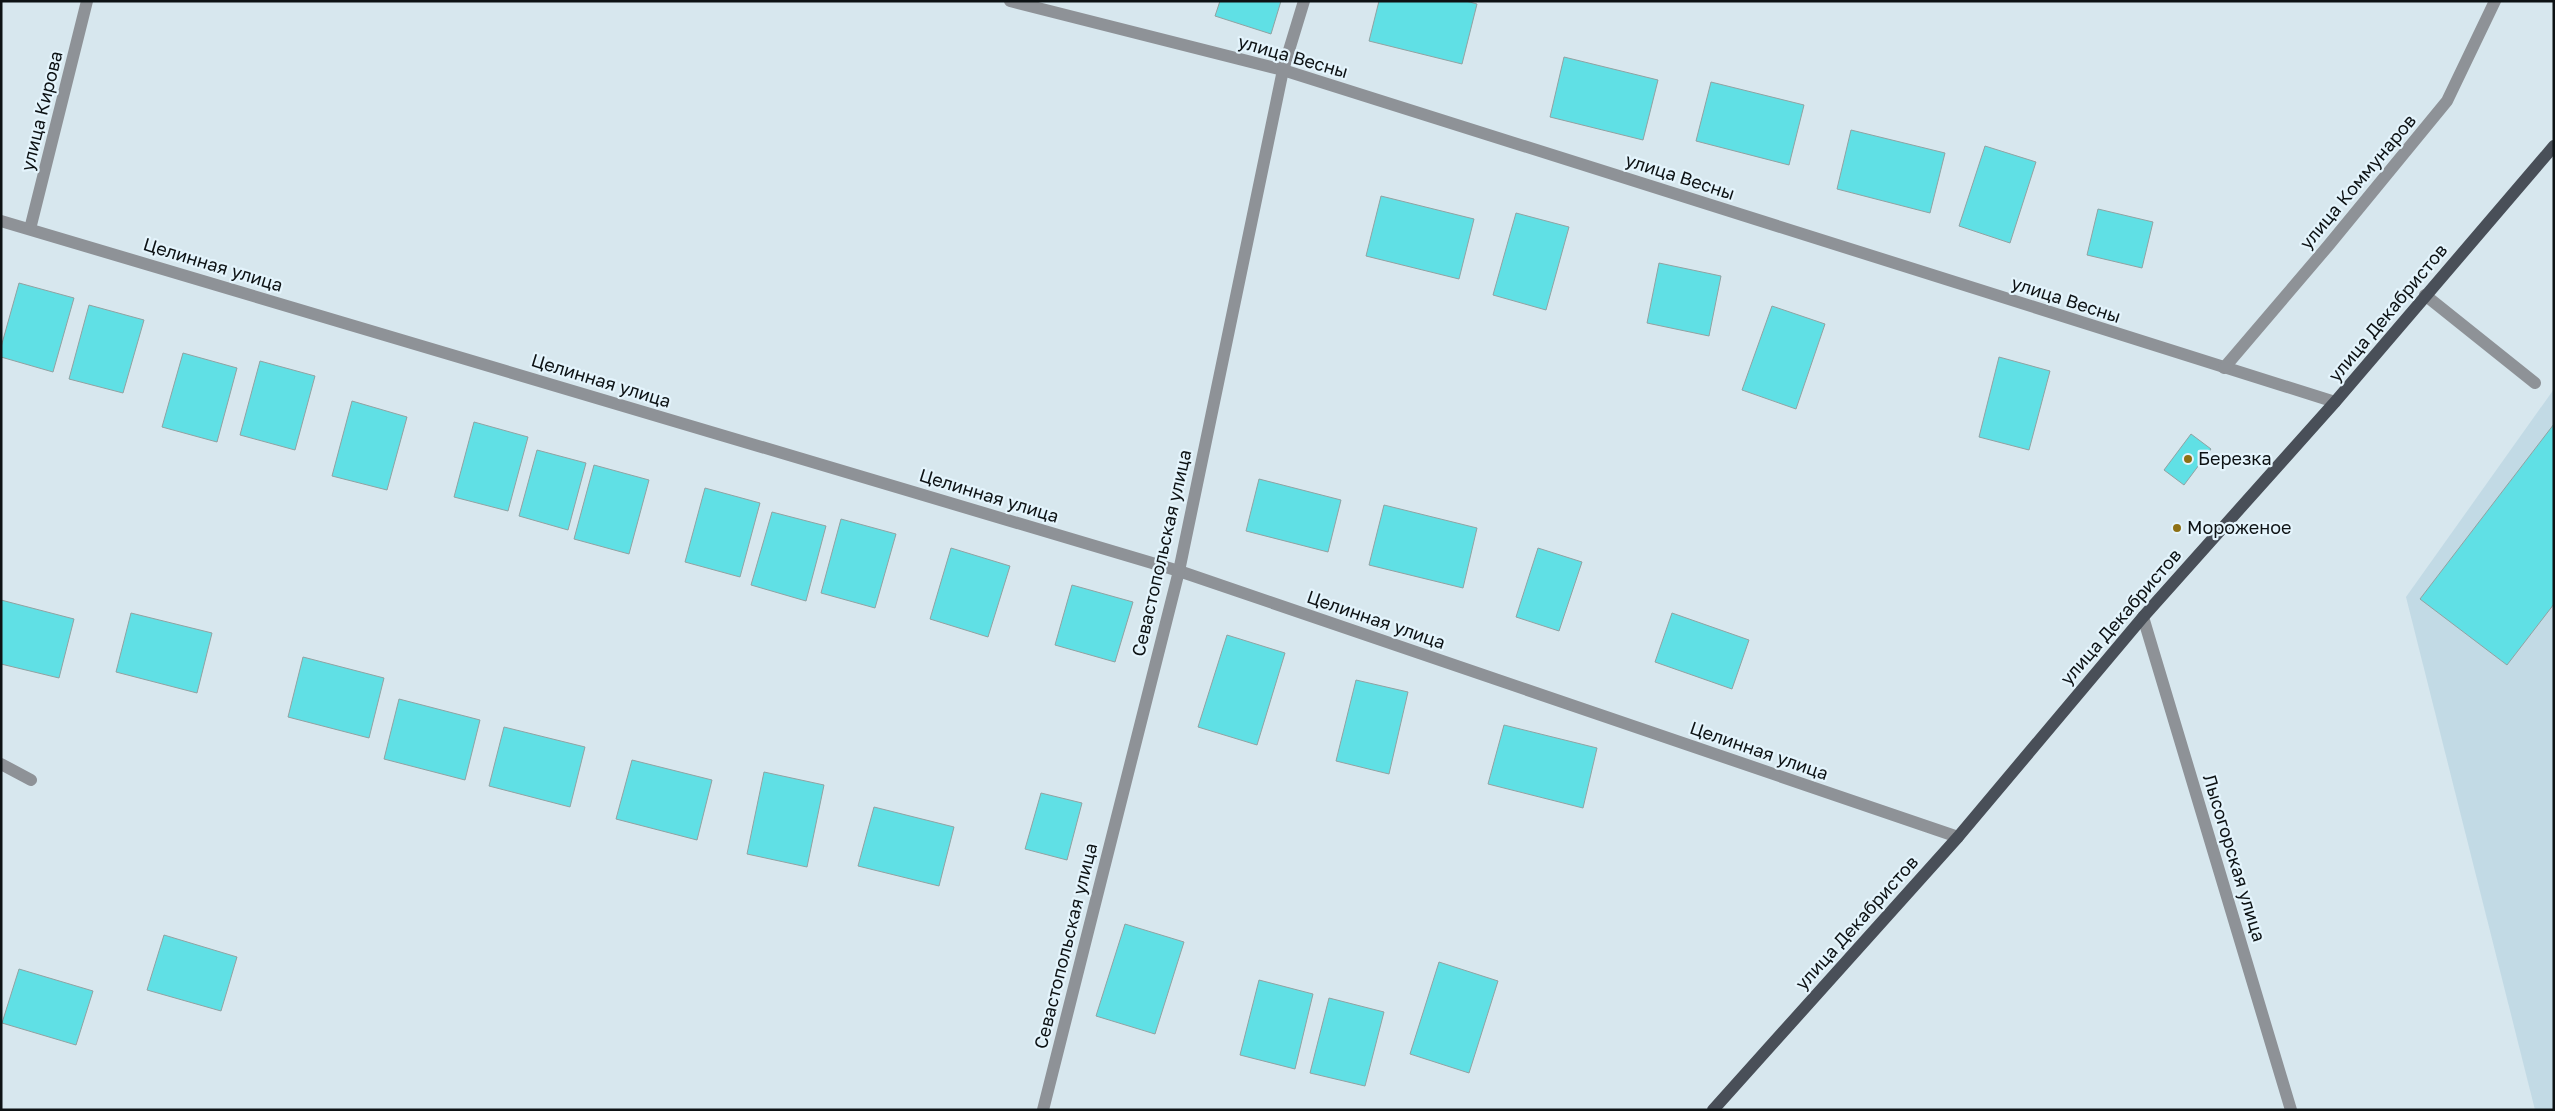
<svg xmlns="http://www.w3.org/2000/svg" width="2555" height="1111" viewBox="0 0 2555 1111" font-family="'Golos Text',sans-serif">
	<style>
		.built { fill: #c2dae5 }
		.building { fill: #60e0e5; stroke: #91a2a2 }
		.lines { fill: none; stroke-linecap: round; stroke-linejoin: round }
		.minor { stroke: #8e9297; stroke-width: 12 }
		.major { stroke: #494f58; stroke-width: 12 }
		.poi-dot { fill: #8e7014; stroke: #e4f4fc; stroke-width: 2 }
		.labels { text-anchor: middle; stroke-width: 4.5; stroke-linejoin: round; paint-order: stroke }
		.street-label { font-size: 18px; fill: #0d1214; stroke: #e4f4fc }
		.poi-label { font-size: 18px; fill: #0d1214; stroke: #e4f4fc; text-anchor: start }
	</style>
	<rect width="100%" height="100%" fill="#d7e7ee"/>
	<polygon class="built" points="2554,389 2554,1110 2535,1110 2406,597"/>
	<g class="building">
		<polygon points="1220,1 1281,1 1271,34 1215,16"/>
		<polygon points="1379,1 1466,1 1477,4 1462,64 1369,41"/>
		<polygon points="1564,57 1658,80 1643,140 1550,117"/>
		<polygon points="1711,82 1804,105 1789,165 1696,141"/>
		<polygon points="1851,130 1945,153 1930,213 1837,189"/>
		<polygon points="1985,146 2036,162 2010,243 1959,226"/>
		<polygon points="1381,196 1474,219 1459,279 1366,256"/>
		<polygon points="2098,209 2153,222 2142,268 2087,255"/>
		<polygon points="1516,213 1569,227 1546,310 1493,295"/>
		<polygon points="1659,263 1721,276 1709,336 1647,323"/>
		<polygon points="19,283 74,298 53,372 1,357 1,347"/>
		<polygon points="89,305 144,320 123,393 69,379"/>
		<polygon points="1772,306 1825,324 1796,409 1742,390"/>
		<polygon points="183,353 237,368 217,442 162,427"/>
		<polygon points="1999,357 2050,371 2029,450 1979,437"/>
		<polygon points="260,361 315,376 295,450 240,435"/>
		<polygon points="352,401 407,417 387,490 332,476"/>
		<polygon points="474,422 528,437 508,511 454,497"/>
		<polygon points="2554,424 2554,604 2507,665 2420,599"/>
		<polygon points="2191,434 2211,449 2184,485 2164,470"/>
		<polygon points="537,450 586,463 568,530 519,516"/>
		<polygon points="594,465 649,480 629,554 574,539"/>
		<polygon points="1259,479 1341,500 1328,552 1246,531"/>
		<polygon points="705,488 760,503 740,577 685,562"/>
		<polygon points="1384,505 1477,528 1463,588 1369,565"/>
		<polygon points="772,512 826,526 806,601 751,585"/>
		<polygon points="841,519 896,534 875,608 821,593"/>
		<polygon points="951,548 1010,566 988,637 930,619"/>
		<polygon points="1538,548 1582,562 1559,631 1516,617"/>
		<polygon points="1072,585 1133,602 1115,662 1055,645"/>
		<polygon points="1,600 74,619 59,678 1,664"/>
		<polygon points="131,613 212,633 197,693 116,672"/>
		<polygon points="1672,613 1749,640 1732,689 1655,662"/>
		<polygon points="1227,635 1285,653 1257,745 1198,727"/>
		<polygon points="303,657 384,678 369,738 288,717"/>
		<polygon points="1356,680 1408,692 1389,774 1336,761"/>
		<polygon points="399,699 480,720 465,780 384,759"/>
		<polygon points="1504,725 1597,748 1583,808 1488,784"/>
		<polygon points="504,727 585,747 570,807 489,786"/>
		<polygon points="632,760 712,780 697,840 616,819"/>
		<polygon points="764,772 824,785 807,867 747,854"/>
		<polygon points="1041,793 1082,803 1067,860 1025,849"/>
		<polygon points="874,807 954,827 939,886 858,866"/>
		<polygon points="1125,924 1184,942 1155,1034 1096,1016"/>
		<polygon points="164,935 237,957 221,1011 147,990"/>
		<polygon points="1439,962 1498,981 1469,1073 1410,1054"/>
		<polygon points="19,969 93,991 76,1045 2,1023"/>
		<polygon points="1259,980 1313,994 1295,1069 1240,1055"/>
		<polygon points="1329,998 1384,1012 1365,1086 1310,1073"/>
	</g>
	<g class="lines">
		<g class="minor">
			<polyline points="1010,1 1283,70 2335,402"/>
			<polyline points="1,221 1179,571 1958,837"/>
			<polyline points="30,229 87,1"/>
			<polyline points="2425,295 2535,383"/>
			<polyline points="2224,368 2328,246 2447,101 2495,1"/>
			<polyline points="2143,617 2291,1110"/>
			<polyline points="1,764 31,780"/>
			<polyline points="1043,1110 1179,571 1283,70 1304,1"/>
		</g>
		<polyline class="major" points="1713,1110 1958,837 2143,617 2335,402 2554,146"/>
	</g>
	<g class="poi-dot">
		<circle cx="2188" cy="459" r="5"/>
		<circle cx="2177" cy="528" r="5"/>
	</g>
	<g class="labels">
		<g class="street-label">
			<text transform="translate(1293 57) rotate(16)" y="6">улица Весны</text>
			<text transform="translate(42 111) rotate(-76)" y="6">улица Кирова</text>
			<text transform="translate(1680 177) rotate(18)" y="6">улица Весны</text>
			<text transform="translate(2358 182) rotate(-50)" y="6">улица Коммунаров</text>
			<text transform="translate(213 265) rotate(17)" y="6">Целинная улица</text>
			<text transform="translate(2066 300) rotate(18)" y="6">улица Весны</text>
			<text transform="translate(2388 313) rotate(-50)" y="6">улица Декабристов</text>
			<text transform="translate(601 381) rotate(17)" y="6">Целинная улица</text>
			<text transform="translate(989 496) rotate(17)" y="6">Целинная улица</text>
			<text transform="translate(1162 553) rotate(-77)" y="6">Севастопольская улица</text>
			<text transform="translate(2121 617) rotate(-49)" y="6">улица Декабристов</text>
			<text transform="translate(1376 620) rotate(19)" y="6">Целинная улица</text>
			<text transform="translate(1759 751) rotate(19)" y="6">Целинная улица</text>
			<text transform="translate(2234 858) rotate(73)" y="6">Лысогорская улица</text>
			<text transform="translate(1857 923) rotate(-48)" y="6">улица Декабристов</text>
			<text transform="translate(1066 946) rotate(-76)" y="6">Севастопольская улица</text>
		</g>
		<g class="poi-label">
			<text x="2198" y="465">Березка</text>
			<text x="2187" y="534">Мороженое</text>
		</g>
	</g>
	<rect width="2555" height="1111" fill="none" stroke="#0d1214" stroke-width="5"/>
</svg>
